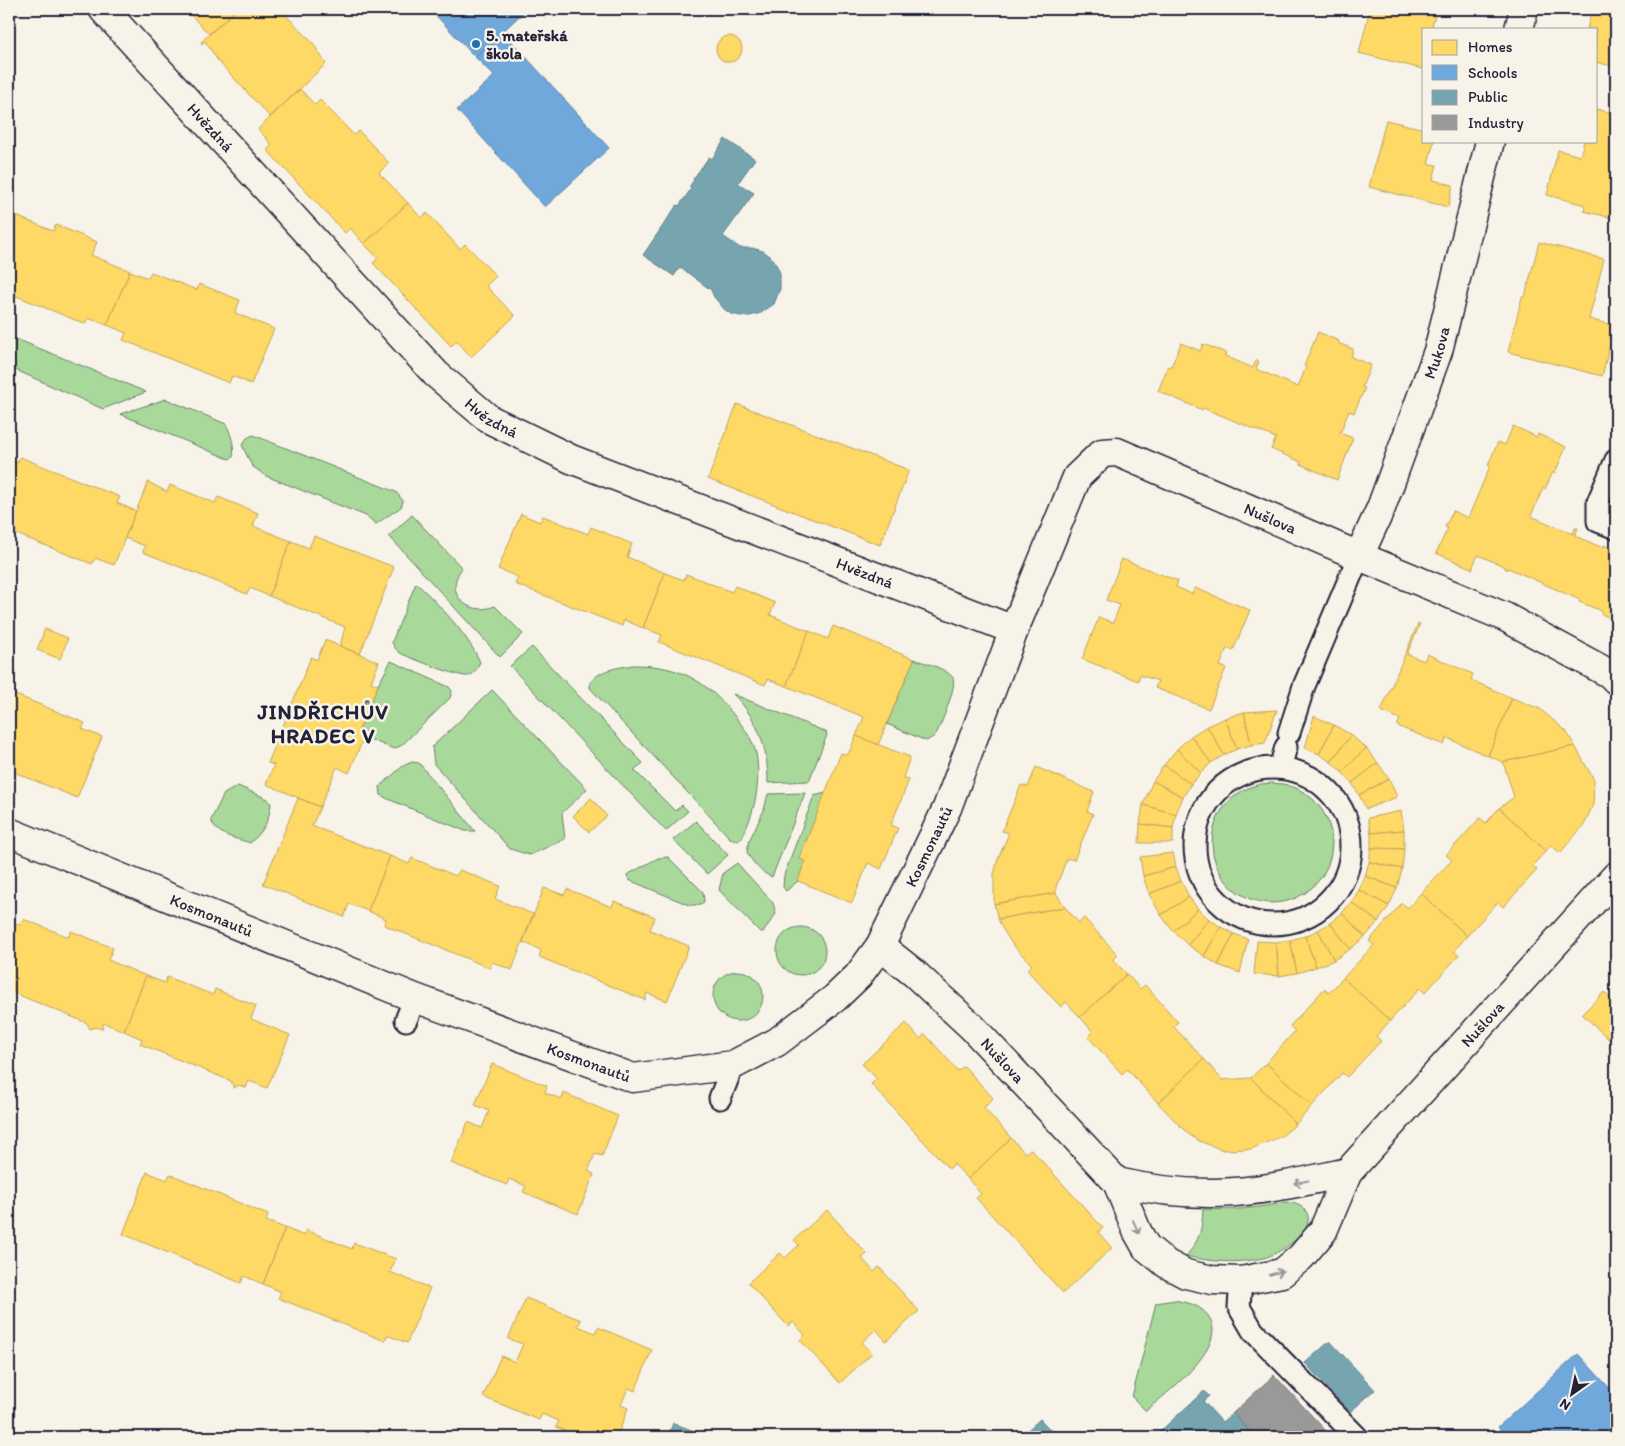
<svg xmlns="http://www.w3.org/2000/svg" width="1625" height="1446" viewBox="0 0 1625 1446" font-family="Itim,sans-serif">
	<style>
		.green { fill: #a9d99a; stroke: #667e6a }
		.homes { fill: #ffd966; stroke: #bda259 }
		.schools { fill: #6fa8dc; stroke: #5880ac }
		.public { fill: #76a5af; stroke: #5d7e8c }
		.industry { fill: #999; stroke: #75757d }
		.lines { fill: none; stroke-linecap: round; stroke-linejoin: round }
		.lane-casing { stroke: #22223b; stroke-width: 25 }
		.street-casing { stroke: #22223b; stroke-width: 31 }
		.lane { stroke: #f7f3e8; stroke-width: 21 }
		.street { stroke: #f7f3e8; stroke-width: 28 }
		.oneway { stroke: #97959a }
		.poi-dot { fill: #1f6fb2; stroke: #f7f3e8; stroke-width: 2 }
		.labels { text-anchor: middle; stroke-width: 5; stroke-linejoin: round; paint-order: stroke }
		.poi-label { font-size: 16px; font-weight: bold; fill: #22223b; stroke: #f7f3e8; text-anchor: start }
		.street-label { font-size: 16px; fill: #22223b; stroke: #f7f3e8 }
		.district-label { font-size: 21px; font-weight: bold; letter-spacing: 1px; fill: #22223b; stroke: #f7f3e8 }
	</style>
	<rect width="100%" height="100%" fill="#f7f3e8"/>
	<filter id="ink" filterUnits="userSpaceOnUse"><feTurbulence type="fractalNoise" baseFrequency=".02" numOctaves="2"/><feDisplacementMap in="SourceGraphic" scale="10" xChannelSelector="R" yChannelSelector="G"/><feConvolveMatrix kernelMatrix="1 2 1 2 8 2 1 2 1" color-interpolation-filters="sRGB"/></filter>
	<g filter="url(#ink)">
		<g class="green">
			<polygon points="9,336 146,392 103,409 9,367"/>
			<path d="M166 399 226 424C231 434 235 446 233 457L229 459 120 414Z"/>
			<polygon points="253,435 396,492 403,501 401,507 376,524 366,516 266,476 252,466 242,445 247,438"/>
			<path d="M412 515 462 568C442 594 469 617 495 606L523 634 500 657 389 536Z"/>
			<path d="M416 583C438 603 468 635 480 662 477 667 475 675 468 676 461 678 411 658 402 654 397 651 394 648 392 642Z"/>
			<polygon points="532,647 643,763 634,770 675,811 682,805 688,811 666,831 510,666"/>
			<path d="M914 659C923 662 948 669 953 678 957 686 941 725 936 734 934 737 930 739 926 741L887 724Z"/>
			<polygon points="391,661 449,687 452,691 450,698 402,745 394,749 364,737 366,732 359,730 378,685"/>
			<path d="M633 665C681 665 707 681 737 719 746 730 756 745 757 760 760 789 754 812 742 838L738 841 730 838 590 688V683C600 669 617 668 633 665Z"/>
			<polygon points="492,690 587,789 562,813 565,839 530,855 510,849 434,764 432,747"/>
			<path d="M733 694 826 732 827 735 809 781 768 783C768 747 758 719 733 694Z"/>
			<polygon points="412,762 419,763 475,831 465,831 388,799 381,795 380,786 403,766"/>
			<circle cx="1272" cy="843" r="60"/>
			<path d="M238 786 268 799 271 804C269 821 263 832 250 843 236 838 216 836 211 820L224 794Z"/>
			<path d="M805 793 772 877C761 873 752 862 747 852L749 841 764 810 768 794Z"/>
			<polygon points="826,793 799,858 805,861 798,881 786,891 783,887 784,875 814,796"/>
			<polygon points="696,821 728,855 707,874 673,840"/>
			<polygon points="668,857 703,892 704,902 698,905 689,905 629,880 627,875 658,858"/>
			<polygon points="737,863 773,903 776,914 763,932 760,932 719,890 723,873"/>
			<circle cx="801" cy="951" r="24"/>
			<circle cx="738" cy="996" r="25"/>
			<path d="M1287 1202C1303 1204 1315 1214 1304 1231 1299 1240 1274 1256 1263 1258 1237 1264 1211 1262 1186 1256 1200 1240 1202 1230 1203 1209 1232 1211 1259 1208 1287 1202Z"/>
			<path d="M1175 1300C1182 1302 1192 1303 1198 1307 1245 1336 1168 1391 1146 1411L1132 1397 1156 1303Z"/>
		</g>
		<g class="homes">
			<polygon points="185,9 237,9 209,34"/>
			<polygon points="237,9 280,9 313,43 326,64 270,117 218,61 205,41 202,44 201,42"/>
			<polygon points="1370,9 1437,9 1432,26 1440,29 1424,29 1424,61 1422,69 1359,53"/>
			<polygon points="1592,9 1616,9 1616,67 1596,62 1596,29 1587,29"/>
			<circle cx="729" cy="49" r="13"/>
			<polygon points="300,89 315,105 320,100 354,135 359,131 389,163 379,173 408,203 364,244 350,228 345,233 267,150 272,145 258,129"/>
			<polygon points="1596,109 1616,114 1616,212 1614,211 1612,218 1584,211 1585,205 1547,195 1558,150 1580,156 1584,141 1596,141"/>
			<polygon points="1386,120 1424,129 1424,141 1434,141 1428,164 1437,165 1433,180 1453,185 1448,207 1369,187"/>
			<polygon points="408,203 421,218 427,213 460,249 465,244 496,276 486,286 515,316 471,357 457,341 451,346 373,263 378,258 364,244"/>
			<polygon points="9,213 53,231 56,225 97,242 91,255 130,271 107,325 88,318 85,324 9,293"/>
			<polygon points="1539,242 1604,259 1589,319 1615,326 1602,376 1508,352 1522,297 1525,297"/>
			<polygon points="130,271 148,278 151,272 197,290 199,284 240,300 235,313 274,329 251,384 232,376 229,383 123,340 126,333 107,325"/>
			<polygon points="1318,332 1339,341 1338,343 1353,349 1351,357 1371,365 1362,387 1365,388 1354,413 1349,411 1340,433 1353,438 1337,480 1300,464 1301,462 1271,449 1276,438 1203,408 1202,410 1158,391 1168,366 1171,367 1181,343 1200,351 1203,344 1226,353 1225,356 1253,368 1256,361 1259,361 1256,369 1298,387 1306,367 1304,366"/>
			<polygon points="737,404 909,470 880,545 708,479"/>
			<polygon points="1513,426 1537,437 1538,434 1566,447 1555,473 1553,472 1545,489 1543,488 1531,516 1573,534 1575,528 1578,528 1575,536 1603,548 1604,545 1616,551 1616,620 1601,614 1602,611 1579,602 1580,600 1508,568 1508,569 1505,569 1506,567 1478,555 1473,566 1473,569 1436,553 1448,528 1445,527 1453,511 1468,518 1490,466 1488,465 1498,442 1505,445"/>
			<polygon points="20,457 120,497 117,503 136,511 114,565 95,558 92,564 9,531 9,460 17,463"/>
			<polygon points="148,482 167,492 170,485 215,503 218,497 258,513 253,526 291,541 269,596 250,588 247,594 143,552 145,546 125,538"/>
			<polygon points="521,514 540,522 543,516 588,534 591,527 632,544 627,557 665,573 643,628 624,620 622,626 515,584 518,577 498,569"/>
			<polygon points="314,536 394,567 360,654 340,646 345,627 269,596 291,541 309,548"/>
			<polygon points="1122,559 1178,581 1176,587 1192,594 1195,588 1250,610 1233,651 1227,648 1220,666 1226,668 1209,709 1155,688 1158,681 1140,675 1138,681 1082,659 1099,617 1113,623 1120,605 1106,600"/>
			<polygon points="665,573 684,580 686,574 732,592 735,586 775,603 770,615 809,631 786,686 768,679 765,685 659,642 662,635 643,628"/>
			<polygon points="1418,624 1420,624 1407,654 1424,661 1427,654 1473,674 1471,680 1512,698 1488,756 1447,738 1444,745 1397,726 1400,719 1381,711"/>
			<polygon points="833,626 914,659 878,745 856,736 864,717 786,686 809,631 828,639"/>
			<polygon points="45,629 68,638 60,659 37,650"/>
			<polygon points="325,640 379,662 371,682 378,685 359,730 366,732 349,773 337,767 320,807 266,784 274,765 268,763 311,657 317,660"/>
			<polygon points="9,692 85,723 82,729 102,737 77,798 9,770"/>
			<polygon points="1512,698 1540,709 1566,731 1575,746 1503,762 1488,756"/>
			<polygon points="1277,710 1265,743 1251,745 1244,712"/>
			<polygon points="1244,712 1251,745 1237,749 1225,718"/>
			<polygon points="1314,716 1334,725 1319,754 1305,748"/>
			<polygon points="1225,718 1237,749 1224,755 1207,726"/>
			<polygon points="1334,725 1351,735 1331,762 1319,754"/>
			<polygon points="1207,726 1224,755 1211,763 1191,736"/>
			<polygon points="1351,735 1366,748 1342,772 1331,762"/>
			<polygon points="856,736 910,757 903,778 909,780 891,825 898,828 881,869 868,863 852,903 798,881 805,861 799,859 841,753 848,755"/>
			<polygon points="1191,736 1211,763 1201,773 1177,749"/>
			<polygon points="1575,746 1594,780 1593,805 1584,825 1560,853 1551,845 1546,851 1499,808 1514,797 1503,762"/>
			<polygon points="1366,748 1378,763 1352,783 1342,772"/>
			<polygon points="1177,749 1201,773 1191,784 1164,765"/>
			<polygon points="1378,763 1389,779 1359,795 1352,783"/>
			<polygon points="1164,765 1191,784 1183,797 1153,781"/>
			<polygon points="1036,767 1094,792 1087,811 1093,814 1074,860 1067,858 1056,887 1056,893 994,904 994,874 998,859 1009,833 1002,831 1021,785 1028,787"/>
			<polygon points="1389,779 1397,797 1366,809 1359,795"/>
			<polygon points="1153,781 1183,797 1176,814 1143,805"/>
			<polygon points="298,798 320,807 312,826 390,856 368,911 349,904 344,917 263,884"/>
			<polygon points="591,798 607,816 589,832 573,816"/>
			<polygon points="1143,805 1176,814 1173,828 1140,824"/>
			<polygon points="1499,808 1546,851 1532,866 1537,870 1503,907 1498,902 1467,936 1421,893 1452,860 1446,855 1480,818 1486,823"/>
			<polygon points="1401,811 1404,830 1371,833 1368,818"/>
			<polygon points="1140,824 1173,828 1173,843 1139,843"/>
			<polygon points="1404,830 1404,849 1371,848 1371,833"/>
			<polygon points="1371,848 1404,849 1402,869 1369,862"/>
			<polygon points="1173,853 1176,867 1143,876 1140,857"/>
			<polygon points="390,856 409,864 412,858 456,876 460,870 500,886 495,899 533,914 512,970 492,962 490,968 384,925 386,919 368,911"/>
			<polygon points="1369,862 1402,869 1397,888 1365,876"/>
			<polygon points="1176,867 1181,881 1149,894 1143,876"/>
			<polygon points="1365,876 1397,888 1389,906 1359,890"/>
			<polygon points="1181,881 1189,897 1161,915 1149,894"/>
			<polygon points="544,888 564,895 567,889 612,907 614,901 655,917 650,930 689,946 667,1001 647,993 645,1000 539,957 541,950 523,942"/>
			<polygon points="1359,890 1389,906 1378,922 1351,902"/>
			<polygon points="1056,893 1065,907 998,919 994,904"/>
			<polygon points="1421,893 1467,936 1454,951 1459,955 1425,993 1420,988 1390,1021 1343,978 1374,945 1369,941 1402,903 1408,908"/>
			<polygon points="1189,897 1198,909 1173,931 1161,915"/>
			<polygon points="1351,902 1378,922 1365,937 1342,913"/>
			<polygon points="1065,907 1079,923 1084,918 1118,955 1113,960 1127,974 1080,1017 1066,1002 1061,1007 1027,970 1032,965 1012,944 1002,928 998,919"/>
			<polygon points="1198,909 1209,919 1188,945 1173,931"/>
			<polygon points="1342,913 1365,937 1350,949 1330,923"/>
			<polygon points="23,919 69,937 71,931 113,948 108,960 146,976 124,1031 104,1023 102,1029 95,1027 90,1029 87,1023 9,991 9,921 21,925"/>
			<polygon points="1209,919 1221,927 1204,956 1188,945"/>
			<polygon points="1330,923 1350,949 1334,960 1318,930"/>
			<polygon points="1221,927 1234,934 1218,965 1204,956"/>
			<polygon points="1318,930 1334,960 1316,967 1305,936"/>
			<polygon points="1234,934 1248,939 1240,973 1218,965"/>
			<polygon points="1305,936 1316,967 1297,973 1290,940"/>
			<polygon points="1290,940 1297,973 1279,976 1276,942"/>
			<polygon points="1257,941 1276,942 1279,976 1254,974"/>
			<polygon points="1127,974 1140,989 1145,985 1178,1022 1173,1026 1204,1059 1158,1103 1127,1069 1122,1074 1088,1037 1093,1032 1080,1017"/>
			<polygon points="146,976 165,983 167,977 213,995 215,989 256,1006 251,1019 290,1035 267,1088 249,1081 246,1088 239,1085 234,1088 231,1081 140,1044 142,1039 124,1031"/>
			<polygon points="1343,978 1390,1021 1376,1036 1381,1041 1347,1077 1342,1073 1312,1106 1266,1063 1295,1031 1290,1026 1324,989 1329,993"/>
			<polygon points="1604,992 1613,1001 1616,997 1616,1046 1582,1014"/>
			<polygon points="906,1023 920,1039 925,1034 958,1071 964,1066 993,1098 984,1108 1011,1138 968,1179 954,1164 949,1169 871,1084 877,1079 862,1064"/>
			<polygon points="1204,1059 1222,1080 1251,1078 1296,1124 1282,1136 1251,1149 1223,1150 1199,1141 1187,1133 1158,1103"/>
			<polygon points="1266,1063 1312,1106 1296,1124 1251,1078"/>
			<polygon points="492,1064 547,1086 545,1093 562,1099 564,1093 618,1116 602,1156 595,1154 588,1171 594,1174 578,1214 523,1192 526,1186 509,1179 507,1185 451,1163 468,1122 482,1128 489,1111 475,1105"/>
			<polygon points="1011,1138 1025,1153 1031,1149 1103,1228 1098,1232 1112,1248 1063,1293 976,1198 981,1194 968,1179"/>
			<polygon points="147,1172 167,1180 170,1174 268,1215 266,1221 285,1228 263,1284 244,1276 241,1283 123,1234"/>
			<polygon points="827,1210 867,1254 862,1258 874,1272 879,1267 919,1311 886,1341 876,1329 862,1342 872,1353 840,1383 800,1340 805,1335 793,1322 788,1326 748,1283 780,1253 785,1258 799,1245 794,1240"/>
			<polygon points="285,1228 304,1236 306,1230 352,1249 354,1243 396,1259 390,1272 430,1288 407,1343 387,1335 385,1341 278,1298 281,1292 263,1284"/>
			<polygon points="526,1298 581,1320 578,1326 595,1333 598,1327 652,1350 635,1391 628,1388 621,1405 628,1408 617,1437 582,1437 556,1427 559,1421 542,1414 539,1420 483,1397 501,1356 515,1362 523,1344 508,1339"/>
		</g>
		<g class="schools">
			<polygon points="430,9 527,9 475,57"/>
			<polygon points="502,31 609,148 545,207 457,110 494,76 475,57"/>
			<polygon points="1578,1354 1616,1395 1616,1437 1507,1437 1498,1427"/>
		</g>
		<g class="public">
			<polygon points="725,139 755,159 738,183 754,193 723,236 740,248 752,248 763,251 770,256 777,266 780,273 780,289 774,304 761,313 746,317 731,314 724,309 714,297 711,290 680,267 674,276 643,255 677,205 679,206 691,189 689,187 694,180 693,179 709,157 712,159"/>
			<polygon points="1330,1341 1375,1390 1350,1412 1305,1363"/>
			<polygon points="1204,1391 1209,1396 1203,1401 1222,1422 1233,1413 1255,1437 1154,1437"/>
			<polygon points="1040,1419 1057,1437 1020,1437"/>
			<polygon points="673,1423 707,1436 707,1437 668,1437"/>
		</g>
		<polygon class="industry" points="1274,1375 1327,1432 1321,1437 1255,1437 1233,1413"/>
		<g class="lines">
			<defs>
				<g id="lane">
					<polyline points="1616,460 1598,502 1598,521 1616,528"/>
					<polyline points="1289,733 1304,686 1359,556"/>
					<circle cx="1273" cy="846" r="78"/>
					<polyline points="1280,768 1286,747"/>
					<polyline points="406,1020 415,998"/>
					<polyline points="720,1098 733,1065"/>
					<polyline points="1241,1281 1239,1307 1253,1331 1357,1437"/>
				</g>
				<g id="street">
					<path id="s1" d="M103 9 436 374 489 419 571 459 1014 630"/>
					<polyline points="1519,29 1524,9"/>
					<path id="s2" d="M1359 556 1381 508 1438 351 1490 141"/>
					<path id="s3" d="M9 832 415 998 633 1078 733 1065 777 1042 835 998 858 976 880 946 947 808 1014 630 1077 477 1102 453 1117 452 1359 556 1505 617 1610 674 1616 680"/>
					<path id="s4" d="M880 946 914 973 972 1027 1117 1182 1137 1231 1146 1247 1167 1264 1186 1274 1212 1280 1241 1281 1282 1273 1301 1257 1323 1231 1348 1172 1616 876"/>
					<path d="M1117 1182C1156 1191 1195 1195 1235 1192 1273 1189 1311 1180 1348 1172"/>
				</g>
			</defs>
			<use href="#lane" class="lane-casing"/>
			<use href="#street" class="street-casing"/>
			<use href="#lane" class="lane"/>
			<use href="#street" class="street"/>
		</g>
		<defs><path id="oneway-shaft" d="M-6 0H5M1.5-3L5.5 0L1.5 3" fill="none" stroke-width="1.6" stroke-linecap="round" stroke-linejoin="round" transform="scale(1.25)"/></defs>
		<g class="oneway">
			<use href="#oneway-shaft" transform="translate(1301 1182) rotate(168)"/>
			<use href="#oneway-shaft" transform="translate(1136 1227) rotate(66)"/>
			<use href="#oneway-shaft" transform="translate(1276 1273) rotate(-16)"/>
		</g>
	</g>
	<circle class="poi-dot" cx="476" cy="44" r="5"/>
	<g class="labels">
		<g class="poi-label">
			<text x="486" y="41">5. mateřská<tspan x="486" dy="18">škola</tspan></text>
		</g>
		<g class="street-label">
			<text dy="6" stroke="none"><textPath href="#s1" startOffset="160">Hvězdná</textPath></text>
			<text dy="6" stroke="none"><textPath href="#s2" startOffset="218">Mukova</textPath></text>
			<text dy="6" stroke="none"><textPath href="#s1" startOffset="565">Hvězdná</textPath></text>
			<text dy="6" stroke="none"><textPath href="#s3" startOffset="1689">Nušlova</textPath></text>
			<text dy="6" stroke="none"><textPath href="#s1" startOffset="970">Hvězdná</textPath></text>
			<text dy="6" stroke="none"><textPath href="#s3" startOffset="1074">Kosmonautů</textPath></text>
			<text dy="6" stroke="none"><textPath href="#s3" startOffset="219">Kosmonautů</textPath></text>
			<text dy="6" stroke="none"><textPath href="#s4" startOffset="875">Nušlova</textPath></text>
			<text dy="6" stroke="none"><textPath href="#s3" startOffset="624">Kosmonautů</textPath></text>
			<text dy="6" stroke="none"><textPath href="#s4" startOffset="168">Nušlova</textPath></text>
		</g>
		<g class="district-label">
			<text x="323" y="719">JINDŘICHŮV<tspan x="323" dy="24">HRADEC V</tspan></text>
		</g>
	</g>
	<rect width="1625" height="1446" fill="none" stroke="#f7f3e8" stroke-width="30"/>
	<rect x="15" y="15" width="1595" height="1416" fill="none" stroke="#22223b" stroke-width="2" filter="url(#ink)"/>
	<rect x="1422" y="28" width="175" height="115" fill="#f7f3e8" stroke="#a29fa3"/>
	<rect x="1432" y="40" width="25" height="15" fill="#ffd966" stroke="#a29fa3"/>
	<text x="1468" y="52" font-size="15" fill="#22223b">Homes</text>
	<rect x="1432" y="65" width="25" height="15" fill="#6fa8dc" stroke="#a29fa3"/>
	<text x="1468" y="78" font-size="15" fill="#22223b">Schools</text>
	<rect x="1432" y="90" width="25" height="15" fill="#76a5af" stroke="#a29fa3"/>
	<text x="1468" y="102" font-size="15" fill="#22223b">Public</text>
	<rect x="1432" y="115" width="25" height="15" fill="#999999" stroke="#a29fa3"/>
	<text x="1468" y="128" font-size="15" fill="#22223b">Industry</text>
	<g transform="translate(1572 1394) rotate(213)" stroke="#f7f3e8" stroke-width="4" paint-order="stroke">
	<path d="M0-4L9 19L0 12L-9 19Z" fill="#22223b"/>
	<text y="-8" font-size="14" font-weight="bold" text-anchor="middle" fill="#22223b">N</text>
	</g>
</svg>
